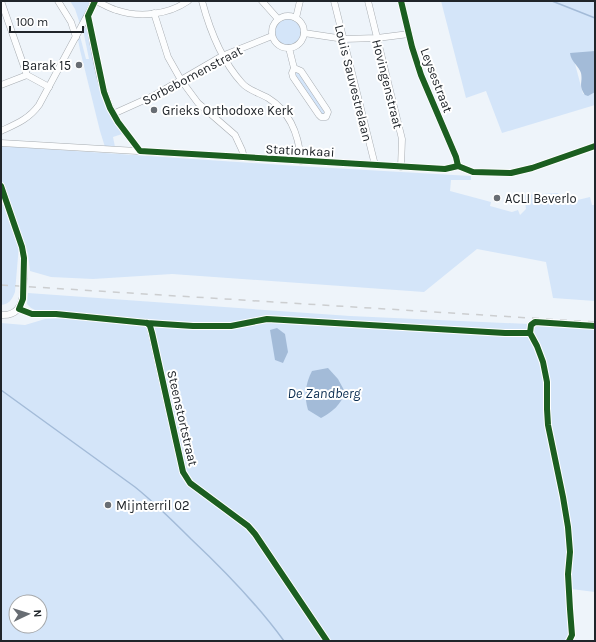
<svg xmlns="http://www.w3.org/2000/svg" width="596" height="642" viewBox="0 0 596 642" font-family="Karla,sans-serif">
	<style>
		.green { fill: #d4e5f9; fill-rule: evenodd }
		.water { fill: #a3bbd8 }
		.lines { fill: none; stroke-linecap: round; stroke-linejoin: round }
		.stream { stroke: #a3bbd8; stroke-width: 1.5 }
		.minor-casing { stroke: #a7acb1; stroke-width: 7 }
		.minor { stroke: #fcfdfe; stroke-width: 6 }
		.rail { stroke: #ccced0; stroke-width: 1.5; stroke-dasharray: 7 7; stroke-linecap: butt }
		.minor-bridge-casing { stroke: #a7acb1; stroke-width: 7; stroke-linecap: butt }
		.minor-bridge { stroke: #fcfdfe; stroke-width: 6 }
		.cycleway-casing { stroke: #fff; stroke-width: 8 }
		.cycleway { stroke: #1b5e20; stroke-width: 6 }
		.poi-dot { fill: #686d73; stroke: #fff; stroke-width: 1.5 }
		.labels { text-anchor: middle; stroke-width: 4; stroke-linejoin: round; paint-order: stroke }
		.poi-label { font-size: 13px; fill: #20252a; stroke: #fff; text-anchor: start }
		.street-label { font-size: 13px; fill: #20252a; stroke: #fff }
		.water-label { font-size: 14px; font-style: italic; fill: #082b4f; stroke: #fff }
	</style>
	<rect width="100%" height="100%" fill="#eef4fa"/>
	<g class="green">
		<polygon points="70,1 89,1 89,6 80,24 75,9"/>
		<polygon points="441,1 595,1 595,54 574,60 583,94 595,91 595,105 502,133 486,91 466,98"/>
		<circle cx="288" cy="32" r="14"/>
		<polygon points="87,27 104,103 122,134 113,137 115,147 105,147 100,131 80,50 78,40 80,36 86,59 89,59 83,30"/>
		<polygon points="297,70 326,110 323,116 294,76 296,71"/>
		<polygon points="1,146 297,166 471,176 471,180 451,180 450,191 491,202 490,206 512,212 518,210 520,215 526,209 524,195 558,193 561,204 590,197 592,205 595,205 595,301 553,298 546,262 477,249 424,292 172,274 93,279 51,277 30,271 28,254 1,180"/>
		<path d="M4 201 19 245 15 292C12 300 9 304 1 305V208Z"/>
		<path d="M28 293 350 316 595 327V592L571 589 574 641H1V323L25 325 45 319 64 318V313L35 310 31 308 27 304ZM16 602H40V626H16Z"/>
	</g>
	<g class="water">
		<path d="M595 51V92L588 96 585 95C578 85 583 83 581 73 579 66 571 62 570 53Z"/>
		<polygon points="277,328 285,334 288,352 283,363 275,360 270,330"/>
		<path d="M328 368 338 379 345 392C341 405 332 412 321 418L308 410C304 396 305 385 312 371Z"/>
	</g>
	<g class="lines">
		<g class="stream">
			<polyline points="552,1 595,18"/>
			<path d="M1 390 135 487C155 503 173 521 191 539 225 571 257 604 284 641"/>
		</g>
		<defs>
			<g id="minor">
				<polyline points="1,1 27,75 49,87"/>
				<polyline points="58,1 71,22 76,37"/>
				<path d="M96 1C103 4 109 8 116 10 139 18 168 15 188 1"/>
				<path d="M202 1C210 31 221 60 242 83 249 91 260 93 268 98 291 112 299 136 301 161"/>
				<polyline points="262,1 278,19"/>
				<polyline points="334,1 375,165"/>
				<polyline points="368,1 402,139 401,167"/>
				<polyline points="401,1 412,47 421,75 456,157 458,166"/>
				<polyline points="154,13 168,57 181,80 198,103 235,135 242,150 244,157"/>
				<circle cx="288" cy="32" r="16"/>
				<path d="M88 16C95 50 99 92 118 122 124 132 133 141 140 151"/>
				<polyline points="296,18 300,1"/>
				<polyline points="304,33 344,39 377,38 409,34"/>
				<polyline points="289,48 294,68"/>
				<polygon points="294,68 301,71 327,110 328,112 326,117 321,117 319,115 293,77 292,73"/>
				<polyline points="1,85 27,75"/>
				<polyline points="113,114 153,96 222,56 272,36"/>
				<path d="M1 131C16 124 29 119 39 105L95 1"/>
				<polyline points="1,143 445,169 458,166"/>
				<polyline points="458,166 473,172 511,173 532,168 595,146"/>
				<polyline points="1,186 22,247 24,258 24,278"/>
				<polyline points="19,309 32,314 56,314 147,323 150,326 183,472 190,483 248,526 255,534 327,641"/>
				<path d="M1 315C16 316 22 307 23 293"/>
			</g>
		</defs>
		<use href="#minor" class="minor-casing"/>
		<use href="#minor" class="minor"/>
		<polyline class="rail" points="1,285 595,322"/>
		<defs>
			<polyline id="minor-bridge" points="23,293 24,278"/>
		</defs>
		<use href="#minor-bridge" class="minor-bridge-casing"/>
		<use href="#minor-bridge" class="minor-bridge"/>
		<defs>
			<g id="cycleway">
				<polyline points="95,1 88,16 104,92 110,108 118,122 140,151 445,169 458,166"/>
				<polyline points="401,1 412,47 421,75 456,157 458,166"/>
				<polyline points="458,166 473,172 511,173 532,168 595,146"/>
				<polyline points="1,186 22,247 24,258 23,299 19,309 32,314 56,314 147,323 193,326 231,326 267,319 505,333 530,333"/>
				<polyline points="147,323 150,326 152,333 183,472 190,483 248,526 255,534 327,641"/>
				<polyline points="569,641 572,635 570,609 568,574 570,552 568,527 563,497 548,425 547,409 547,382 543,362 537,346 530,333 531,325 535,322 595,326"/>
			</g>
		</defs>
		<use href="#cycleway" class="cycleway-casing"/>
		<use href="#cycleway" class="cycleway"/>
	</g>
	<g class="poi-dot">
		<circle cx="79" cy="65" r="4"/>
		<circle cx="154" cy="110" r="4"/>
		<circle cx="497" cy="198" r="4"/>
		<circle cx="108" cy="505" r="4"/>
	</g>
	<g class="labels">
		<g class="poi-label">
			<text x="71" y="70" text-anchor="end">Barak 15</text>
			<text x="162" y="115">Grieks Orthodoxe Kerk</text>
			<text x="505" y="203">ACLI Beverlo</text>
			<text x="116" y="510">Mijnterril 02</text>
		</g>
		<g class="street-label">
			<text transform="translate(192 75) rotate(-28)" y="5">Sorbebomenstraat</text>
			<text transform="translate(437 80) rotate(69)" y="5">Leysestraat</text>
			<text transform="translate(354 83) rotate(76)" y="5">Louis Sauvestrelaan</text>
			<text transform="translate(388 84) rotate(76)" y="5">Hovingenstraat</text>
			<text transform="translate(300 150) rotate(3)" y="5">Stationkaai</text>
			<text transform="translate(183 418) rotate(77)" y="5">Steenstortstraat</text>
		</g>
		<g class="water-label">
			<text x="324" y="398">De Zandberg</text>
		</g>
	</g>
	<rect width="596" height="642" fill="none" stroke="#20252a" stroke-width="4"/>
	<g transform="translate(28 614) rotate(86)"><circle r="19" fill="#ffffff" stroke="#a6a8aa"/>
	<path d="M0-3L7 15L0 10L-7 15Z" fill="#686d73"/>
	<text y="-6" font-size="11" font-weight="bold" text-anchor="middle" fill="#20252a">N</text>
	</g>
	<path d="M10 26v6h73v-6" fill="none" stroke="#20252a" stroke-width="2"/>
	<text x="16" y="26" font-size="12" fill="#20252a" stroke="#ffffff" stroke-width="3" paint-order="stroke">100 m</text>
</svg>
